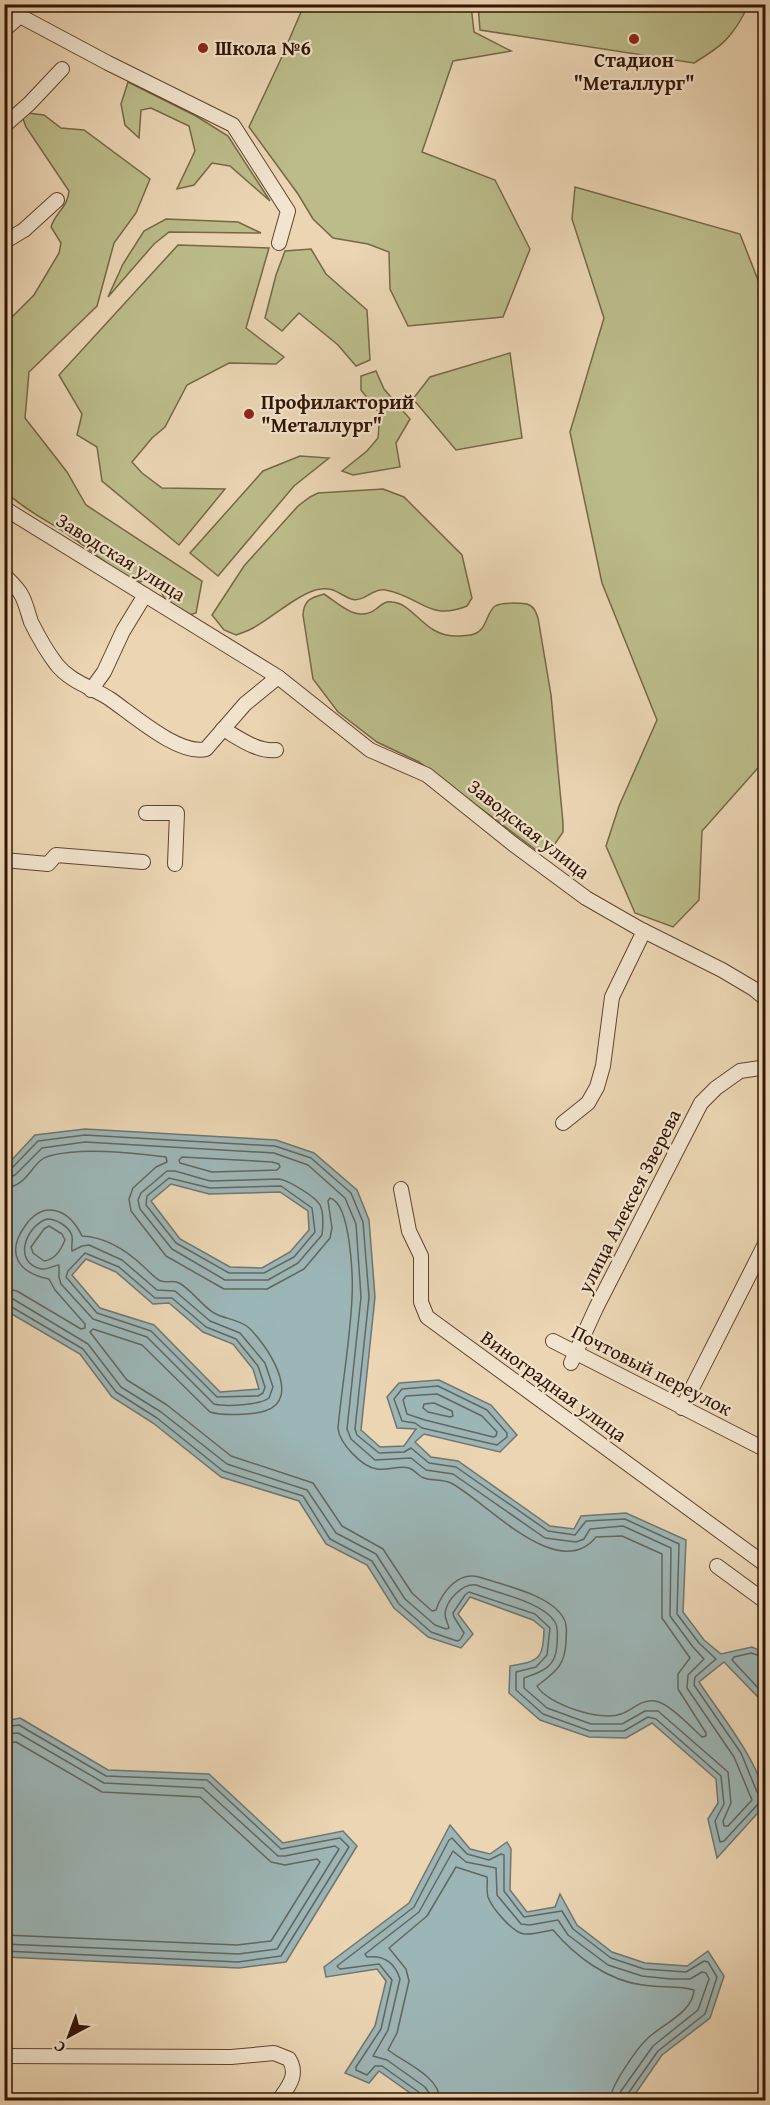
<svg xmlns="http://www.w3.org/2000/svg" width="770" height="2105" viewBox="0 0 770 2105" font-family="'Gentium Book Plus',serif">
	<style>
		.green { fill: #bbbc8a; stroke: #766846; stroke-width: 1.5 }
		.water { fill: #9cb6b7; stroke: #72756e; stroke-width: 1.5; fill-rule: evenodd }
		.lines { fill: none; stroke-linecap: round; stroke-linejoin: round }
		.shore { stroke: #67655c; stroke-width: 1.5 }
		.minor-casing { stroke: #60442e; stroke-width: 16 }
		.minor { stroke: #f2e4ce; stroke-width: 14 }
		.poi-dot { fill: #8f2418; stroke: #f2e4ce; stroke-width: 2 }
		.labels { text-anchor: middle; stroke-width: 4.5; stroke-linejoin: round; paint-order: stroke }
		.poi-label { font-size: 20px; font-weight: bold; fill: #321401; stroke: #f2e4ce; text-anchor: start }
		.street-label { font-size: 20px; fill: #321401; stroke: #f2e4ce }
	</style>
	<rect width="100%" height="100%" fill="#ebd5b3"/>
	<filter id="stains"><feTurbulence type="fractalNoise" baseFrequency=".00333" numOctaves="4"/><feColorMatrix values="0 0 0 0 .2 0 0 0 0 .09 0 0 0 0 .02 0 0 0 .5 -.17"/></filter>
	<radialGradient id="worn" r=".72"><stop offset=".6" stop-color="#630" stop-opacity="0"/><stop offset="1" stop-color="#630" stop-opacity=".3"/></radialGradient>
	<g class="green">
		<path d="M747 4V8C732 38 722 46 694 63L480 30 478 5Z"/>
		<polygon points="304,5 471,5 474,32 511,51 453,61 422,152 495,180 530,249 503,317 408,326 390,289 389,252 368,244 333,238 313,219 298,194 249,127 280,61"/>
		<polygon points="128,82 196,116 228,136 270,201 230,166 212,163 194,185 177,189 195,151 189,126 151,108 141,110 139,138 125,125 121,104"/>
		<path d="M27 113 44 115 61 128 84 130 150 179 136 213 114 243 97 306 29 372 25 418 67 472 86 505 202 581 196 613 189 615 165 599 160 590 163 581 157 576 140 582C114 572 93 551 70 536 48 521 23 509 5 491L4 342 6 326 10 319 34 295 59 253 61 243 51 227C55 213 68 207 69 191L26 127 22 116Z"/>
		<polygon points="575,187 740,234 765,298 765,760 702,831 699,900 673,927 635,913 606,846 619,806 657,720 602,583 570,432 604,318 572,219"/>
		<polygon points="166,219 238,222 261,233 169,232 154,244 108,297 123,264 144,231"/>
		<polygon points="178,245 269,248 246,328 284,357 276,364 229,363 187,385 165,427 152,438 132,462 142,473 162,488 225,489 179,545 102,481 97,447 77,435 82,414 59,375"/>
		<polygon points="311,249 326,274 367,310 370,360 356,366 338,345 299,313 282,331 265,318 276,275 285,251"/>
		<polygon points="510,353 522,438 456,450 413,399 430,377"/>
		<polygon points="376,371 384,389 410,419 396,443 400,467 353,475 342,471 367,451 378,438 380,414 361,390 361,376"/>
		<polygon points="300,456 329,458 294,486 218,576 190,553 263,471"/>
		<path d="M383 489 404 497 462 555 472 598 467 606C428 622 421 596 385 590 372 588 364 603 351 599 340 595 334 587 321 589 301 591 272 618 253 628 248 631 242 633 236 635L224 630 212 615 244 566 298 506 310 497 318 493Z"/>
		<path d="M324 594C341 605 357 623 376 609 381 605 385 601 392 602 416 604 423 638 460 636 464 635 470 636 474 634 487 630 486 613 495 606 501 602 520 603 527 604 534 606 536 612 538 618L551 695 563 823V832L550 851 536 850 419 762 377 742 338 712 313 679 303 615C304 600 310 598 324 594Z"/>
	</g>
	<g class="water">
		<path d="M85 1129 276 1140 314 1153 357 1190 369 1220 375 1297 361 1430 380 1447 404 1446 416 1429 397 1428 387 1397 399 1383 439 1380 491 1405 517 1435 500 1452 424 1434 415 1442 431 1457 458 1461 550 1526 574 1529 581 1516 626 1513 686 1540 683 1612 704 1640 721 1654 752 1647 765 1653V1700L758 1697 724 1662 699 1682C719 1713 766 1769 765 1805L717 1858 708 1819 718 1803 716 1779 652 1723 626 1738 589 1737 540 1720 509 1693 510 1666C539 1661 543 1660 544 1629L533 1620 470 1597 458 1614 473 1634 461 1648 428 1637 394 1608 367 1565 326 1544 299 1501 221 1477 153 1423 112 1397 80 1354 5 1310V1167L35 1135ZM171 1184 209 1194 280 1192 308 1211 309 1230 290 1252 262 1268 230 1267 180 1239 151 1201ZM86 1259 116 1272 153 1304 169 1303 203 1332 233 1344 253 1369 259 1389 220 1392 154 1325 100 1308 72 1275Z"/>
		<polygon points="20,1718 108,1770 209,1774 283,1843 343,1831 357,1846 286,1962 239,1968 5,1957 5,1721"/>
		<polygon points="450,1825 470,1849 490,1854 507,1842 511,1849 510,1890 527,1912 555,1907 560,1894 577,1925 612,1952 645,1963 687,1966 708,1951 724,1976 710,2018 662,2055 631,2100 420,2100 379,2071 369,2083 345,2073 375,2026 386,1981 377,1969 326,1977 324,1967 409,1903"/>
	</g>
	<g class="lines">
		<g class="shore">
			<polygon points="182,1157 272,1162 279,1164 280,1167 277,1170 212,1172 180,1163 179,1160"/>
			<polyline points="4,1171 11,1169 38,1141 85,1135 275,1146 311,1158 351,1193 363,1222 369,1297 355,1429 357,1435 379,1453 404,1452 411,1448 429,1463 456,1467 548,1531 575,1535 586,1521 625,1519 679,1544 677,1614 699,1643 716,1659 695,1677 694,1685 741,1753 757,1792 764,1797 766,1796"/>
			<path d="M167 1171H175L210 1181 279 1179C288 1180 316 1197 320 1205 324 1213 323 1227 322 1235L298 1263 268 1280H225L172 1249 140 1209 138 1200 141 1193Z"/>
			<polygon points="169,1178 210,1188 281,1186 312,1208 315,1232 294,1257 264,1273 229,1273 176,1243 146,1205 147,1196"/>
			<path d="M4 1179 15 1175 42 1148 85 1142 274 1153 308 1165 345 1198 356 1224 361 1297 347 1429 351 1439 375 1460 411 1458 426 1470 453 1474 545 1538 576 1542 584 1539 590 1529 623 1526 671 1548 670 1616 693 1647 704 1659 688 1675 687 1688 734 1757 752 1800 728 1826H724L723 1821 731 1803 728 1772 658 1711H645L622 1724H591L547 1708 524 1688V1678C541 1672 556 1668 557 1645 557 1638 559 1629 555 1622 543 1602 497 1593 476 1585 463 1583 446 1600 445 1614 445 1619 448 1623 449 1628L446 1629 435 1625 405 1599 376 1554 336 1533 307 1490 227 1464 161 1412 121 1387 88 1344 13 1299 4 1297"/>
			<path d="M4 1188C29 1187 32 1160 49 1156 83 1147 131 1153 166 1157L167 1162 156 1167 133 1188 129 1199 131 1211 166 1256 224 1289H267L304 1269 330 1238 332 1228 328 1201 330 1198C351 1204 353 1278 352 1298 350 1341 342 1385 338 1428 339 1443 362 1467 377 1469 387 1471 400 1465 409 1468 415 1470 418 1476 424 1478 433 1481 443 1479 451 1483 487 1502 558 1584 596 1537L622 1536 662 1554V1618L690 1658 678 1674V1689L706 1733V1736L702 1737C691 1727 669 1703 655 1701 641 1699 633 1710 621 1714 601 1722 547 1704 537 1686 555 1672 565 1666 566 1642 566 1634 568 1626 564 1619 552 1595 503 1585 479 1577 458 1571 442 1592 436 1610L432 1611 412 1593 383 1549 342 1526 313 1483 231 1456 167 1405 127 1380 90 1332 93 1329 142 1345 210 1412C222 1416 253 1415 265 1411 304 1399 265 1342 248 1327 238 1319 224 1319 214 1313 201 1305 192 1290 179 1283 173 1280 166 1283 161 1281 155 1279 148 1270 143 1266 127 1251 105 1237 82 1236 69 1209 44 1199 25 1226 5 1254 19 1273 49 1279L55 1290 85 1324V1328L81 1329 17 1291 4 1288"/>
			<path d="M47 1219C56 1219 69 1226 72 1236 73 1241 71 1246 72 1251L82 1246 89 1245 122 1260 157 1290 175 1291 210 1321 240 1333 265 1363 273 1387 269 1398C260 1405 226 1407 214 1404L147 1337 93 1319 61 1284 59 1277V1265C54 1265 48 1270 41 1269 12 1262 26 1226 47 1219Z"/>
			<path d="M49 1226 62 1234 65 1240C61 1250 54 1260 44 1261L33 1253 31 1247 44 1229Z"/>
			<polygon points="85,1253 119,1267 155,1298 172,1298 206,1327 236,1339 258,1366 265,1387 263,1393 258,1396 217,1397 151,1331 97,1313 66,1277 68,1271"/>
			<polyline points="4,1305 10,1306 83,1349 116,1392 157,1418 223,1471 303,1496 330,1539 372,1561 399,1604 431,1632 457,1641 460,1640 464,1633 454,1617 453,1613 465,1595 469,1592 535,1614 550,1628 547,1655 536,1667 516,1672 516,1690 543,1714 590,1731 624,1731 648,1717 656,1719 721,1776 724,1804 715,1821 720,1842 724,1841 759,1803 764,1800 766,1801"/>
			<polygon points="438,1386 487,1410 507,1433 507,1437 497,1445 422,1428 415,1423 402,1421 394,1399 402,1389"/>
			<polygon points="437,1394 482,1416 497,1432 496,1436 493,1437 425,1420 407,1414 403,1400 406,1396"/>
			<polygon points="434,1403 452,1411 453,1416 450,1417 428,1412 423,1408 424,1404"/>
			<polyline points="766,1658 751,1653 734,1657 732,1660 761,1691 766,1693"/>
			<polyline points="4,1727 19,1725 106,1776 207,1780 281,1849 340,1838 349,1847 281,1956 238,1962 4,1951"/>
			<polyline points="4,1734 18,1733 104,1783 203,1788 278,1856 285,1856 335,1846 339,1849 277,1949 238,1954 4,1944"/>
			<polyline points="4,1743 16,1742 102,1792 200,1797 271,1862 285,1865 317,1859 320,1862 271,1941 237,1945 4,1935"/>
			<polyline points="423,2100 420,2093 382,2066 375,2066 367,2075 356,2070 356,2067 381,2029 392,1980 379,1964 340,1969 337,1966 414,1907 449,1840 452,1838 467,1854 489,1860 501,1854 504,1855 504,1891 524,1917 562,1911 573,1929 611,1958 644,1969 686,1972 704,1961 708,1962 717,1977 705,2014 658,2051 627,2095 626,2100"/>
			<path d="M431 2100 429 2093 425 2087 387 2060 373 2056 388 2030 400 1979C395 1963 384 1955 367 1957L365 1954 419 1912 453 1851 466 1862 496 1868 497 1895 521 1924 530 1925 558 1920 568 1935 608 1965 642 1976 671 1979H690L702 1972 706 1973 709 1979 698 2010 653 2046 621 2091 619 2100"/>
			<path d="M440 2100C439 2076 405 2063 388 2050L397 2033 409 1981 406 1969 389 1948 427 1916 456 1867 487 1877C488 1883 486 1890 488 1897 492 1908 512 1932 524 1934 534 1935 544 1931 553 1930 575 1956 608 1981 643 1985 660 1988 679 1985 694 1990 693 2012 663 2024 648 2038 637 2048 610 2087 610 2100"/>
		</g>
		<defs>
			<g id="minor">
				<polyline points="17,4 22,7 20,16 108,63 233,125 288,211 279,243"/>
				<polyline points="4,30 20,16"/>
				<polyline points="4,126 29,104 62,69"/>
				<polyline points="4,242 24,230 57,200"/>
				<polyline points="4,508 278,677 370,750 427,775 513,844 586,898 640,929 722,970 754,989 766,999"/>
				<path d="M4 575C10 581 18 588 22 596 26 604 28 613 31 622 38 636 47 652 57 665 72 683 92 687 110 699 132 714 179 756 206 749L245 704 278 677"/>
				<polyline points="91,690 104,672 123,631 145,595"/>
				<path d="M223 729C239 738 257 752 276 750"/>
				<polyline points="146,813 177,813 175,864"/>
				<polyline points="4,860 48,864 56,855 143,862"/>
				<polyline points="563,1123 588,1103 597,1087 603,1066 612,997 644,931"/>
				<polyline points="401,1189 409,1231 421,1256 421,1302 427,1317 766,1565"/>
				<polyline points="553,1341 766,1450"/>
				<polyline points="571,1363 596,1308 701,1103 716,1088 740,1071 766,1067"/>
				<polyline points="682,1408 766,1242"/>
				<polyline points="717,1566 766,1602"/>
				<path d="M4 2056 231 2057 274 2053 289 2059C299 2075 288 2087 279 2100"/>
			</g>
		</defs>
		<use href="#minor" class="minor-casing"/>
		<use href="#minor" class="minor"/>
	</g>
	<g class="poi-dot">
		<circle cx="634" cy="39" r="6"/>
		<circle cx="203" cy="48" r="6"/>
		<circle cx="249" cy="414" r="6"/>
	</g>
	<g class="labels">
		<g class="poi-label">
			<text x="215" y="55">Школа №6</text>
			<text x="634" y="67" text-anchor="middle">Стадион<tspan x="634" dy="23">"Металлург"</tspan></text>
			<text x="261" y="409">Профилакторий<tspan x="261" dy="23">"Металлург"</tspan></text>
		</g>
		<g class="street-label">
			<text transform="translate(121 557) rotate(32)" y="7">Заводская улица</text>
			<text transform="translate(529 829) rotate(38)" y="7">Заводская улица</text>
			<text transform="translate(629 1201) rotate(-63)" y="7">улица Алексея Зверева</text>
			<text transform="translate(652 1370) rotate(27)" y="7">Почтовый переулок</text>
			<text transform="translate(554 1386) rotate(36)" y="7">Виноградная улица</text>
		</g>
	</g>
	<rect width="770" height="2105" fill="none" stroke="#ebd5b3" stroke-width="24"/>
	<rect x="6" y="6" width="758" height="2093" fill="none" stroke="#321401" stroke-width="3"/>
	<rect x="12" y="12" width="746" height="2081" fill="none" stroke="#321401" stroke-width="1.5"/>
	<g transform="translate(69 2036) rotate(221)" stroke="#f2e4ce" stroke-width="4.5" paint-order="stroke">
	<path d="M0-4.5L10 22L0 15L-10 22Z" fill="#321401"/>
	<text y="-9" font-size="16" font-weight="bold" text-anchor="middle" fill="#321401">С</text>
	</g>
	<rect width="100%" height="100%" filter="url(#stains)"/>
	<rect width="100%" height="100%" fill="url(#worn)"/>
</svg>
